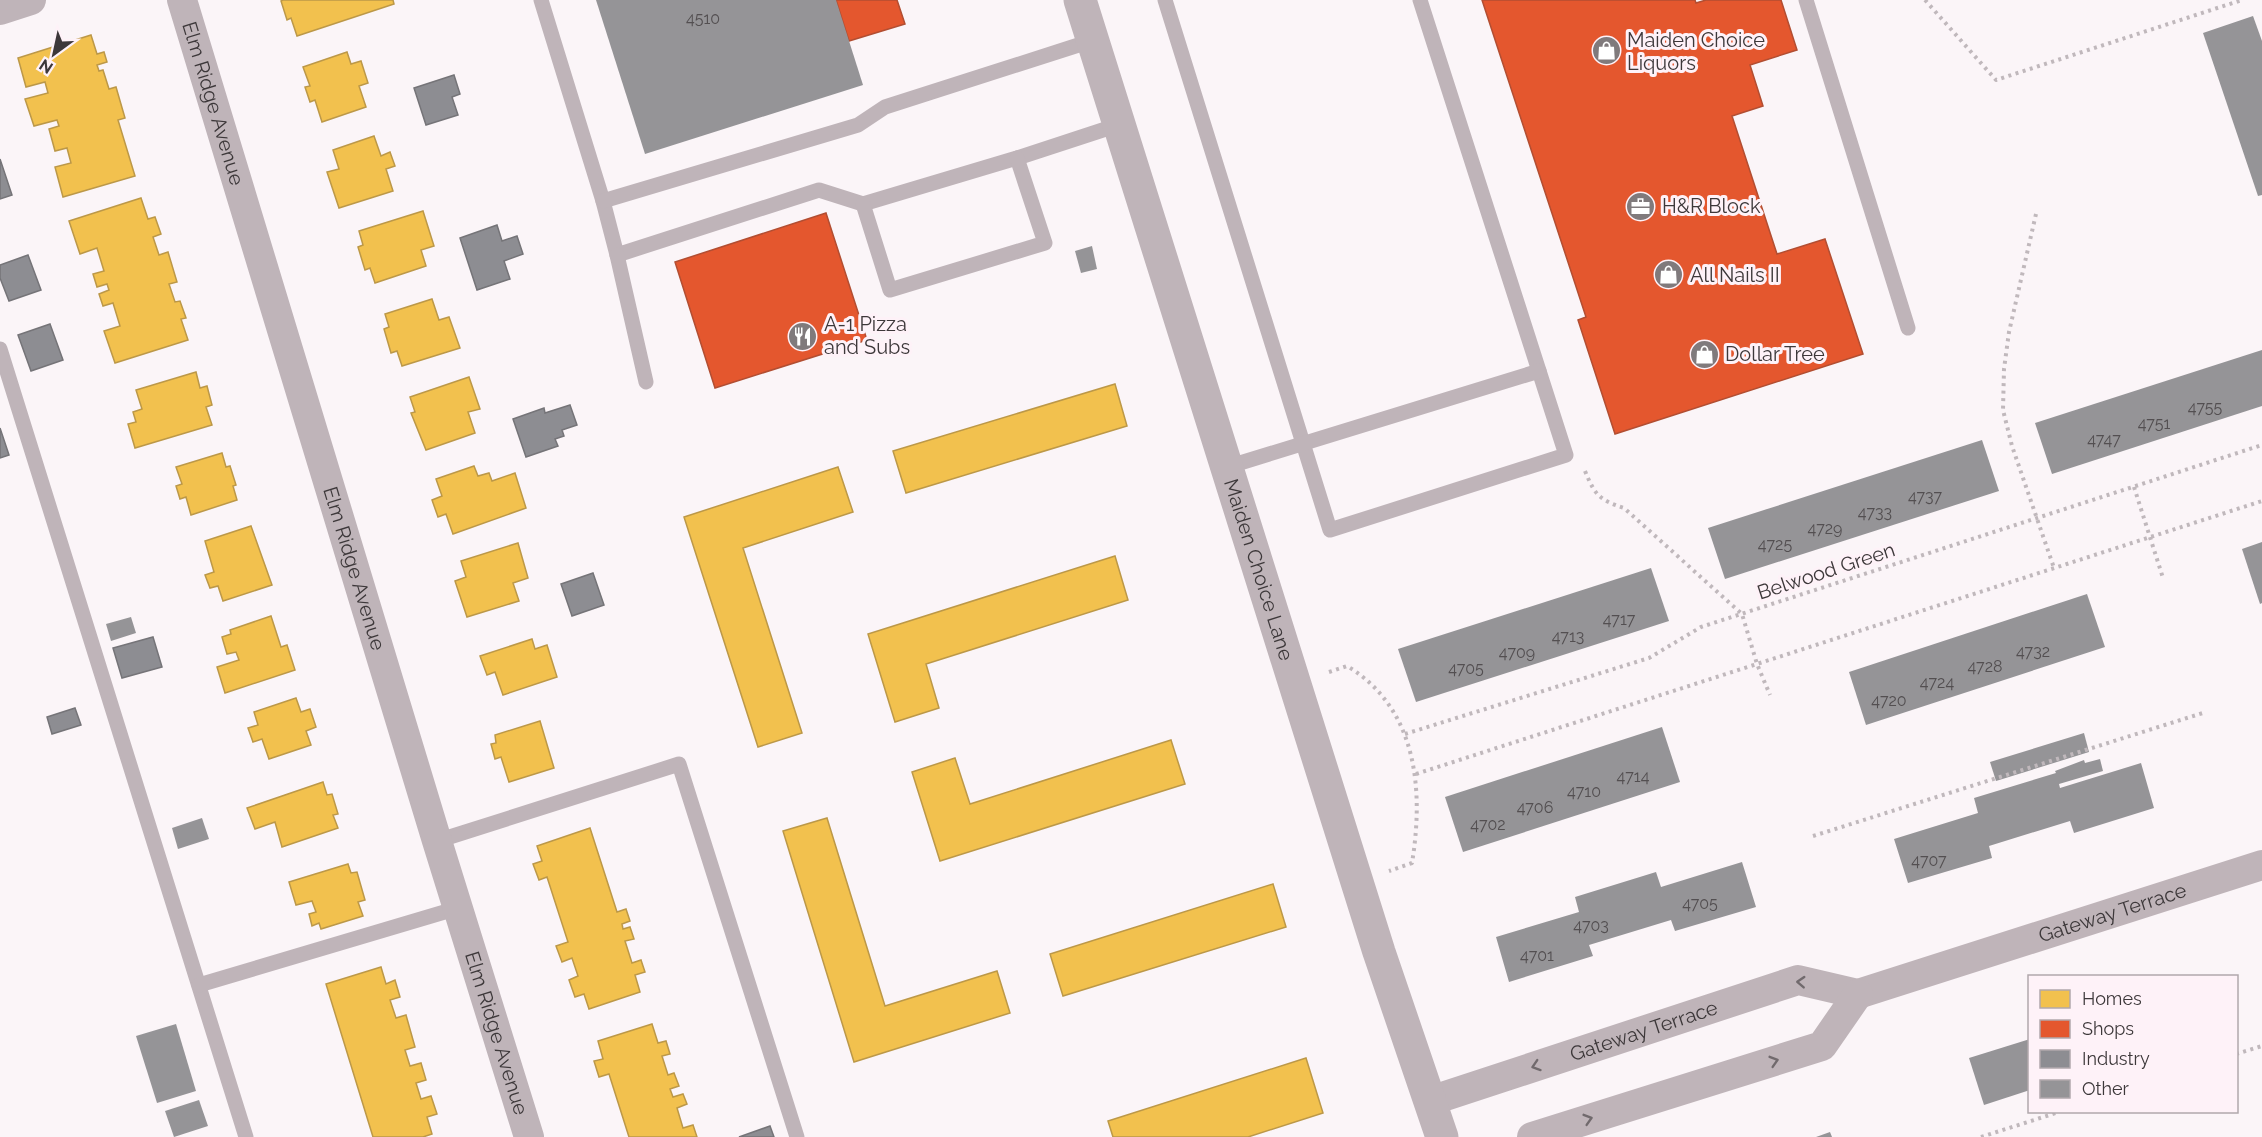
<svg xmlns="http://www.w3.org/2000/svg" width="2262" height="1137" viewBox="0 0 2262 1137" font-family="Raleway,sans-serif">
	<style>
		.homes { fill: #f2c14e; stroke: #bc9848; stroke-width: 1.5 }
		.shops { fill: #e4572e; stroke: #b24e32; stroke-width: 1.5 }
		.industry { fill: #8d8d92; stroke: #757478; stroke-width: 1.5 }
		.building { fill: #959497 }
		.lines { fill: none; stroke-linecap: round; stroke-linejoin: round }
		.path { stroke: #c0b8bc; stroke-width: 4; stroke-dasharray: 3 4.5; stroke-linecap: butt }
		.service { stroke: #bfb4b9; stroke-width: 15 }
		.minor { stroke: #bfb4b9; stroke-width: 30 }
		.tertiary { stroke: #bfb4b9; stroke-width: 33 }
		.oneway { stroke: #716a6d }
		.labels { text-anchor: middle; stroke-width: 6; stroke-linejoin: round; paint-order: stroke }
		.number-label { font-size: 16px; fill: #534f51 }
		.poi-label { font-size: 20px; fill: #3d383a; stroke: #fef2f8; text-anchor: start }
		.street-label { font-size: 20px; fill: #3d383a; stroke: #fef2f8 }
	</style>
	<rect width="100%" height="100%" fill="#fbf5f8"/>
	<g class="homes">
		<polygon points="283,0 393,0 394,4 297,36 291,18 287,20 281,1"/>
		<polygon points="91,35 97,54 104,52 107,62 97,65 99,71 103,70 109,89 116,87 125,118 118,120 135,176 63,197 55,167 71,163 67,148 55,151 49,129 59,126 57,120 34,126 25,99 48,93 45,82 26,87 18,58"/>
		<polygon points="347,52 351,64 361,61 368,83 359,86 366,107 322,122 315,100 310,102 305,87 310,86 303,67"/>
		<polygon points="374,136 381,156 390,152 395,166 386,169 393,191 339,208 327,172 339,169 333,150"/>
		<polygon points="141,198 148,219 155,217 161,234 153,237 159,255 168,252 177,282 169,284 175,302 180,301 186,318 181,319 188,340 115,363 104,331 120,326 113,303 103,306 99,294 109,290 107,284 97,287 93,274 104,271 97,248 80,254 69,221"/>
		<polygon points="423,211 434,246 421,250 426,266 375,283 370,268 365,270 358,247 363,245 359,231"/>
		<polygon points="432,299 439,320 449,317 460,348 402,366 397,351 391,353 384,329 389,327 385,314"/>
		<polygon points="196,372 200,388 207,386 212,405 206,407 212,425 135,448 128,424 136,422 133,412 142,409 136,390"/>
		<polygon points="469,377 480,409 468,412 475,433 426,450 411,413 415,412 410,397"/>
		<polygon points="1115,384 1127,426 906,493 893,451"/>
		<polygon points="222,453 226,467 230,466 236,485 233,486 237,500 191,515 186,497 180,499 176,486 182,484 176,467"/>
		<polygon points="474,466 478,476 489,473 492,481 515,473 526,508 453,534 446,514 438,517 432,500 442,496 436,479"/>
		<polygon points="838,467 853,512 743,548 802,733 758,747 684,517"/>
		<polygon points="251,526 272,585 223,601 218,586 210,588 205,575 214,572 205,541"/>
		<polygon points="518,543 528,578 513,583 519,601 467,617 455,581 466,577 461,561"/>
		<polygon points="1115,556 1128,600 926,664 939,708 895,722 868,634"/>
		<polygon points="271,616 281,647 287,645 295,670 225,693 217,667 239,660 236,652 227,654 222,637 231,634 230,630"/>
		<polygon points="532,639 535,649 547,645 557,677 503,695 495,672 487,675 480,656"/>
		<polygon points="296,698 301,712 310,709 316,727 306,731 311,745 269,759 262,739 253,742 248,728 258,725 254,712"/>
		<polygon points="540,721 554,768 509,782 501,757 495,759 491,744 496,743 495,735"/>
		<polygon points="1171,740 1185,784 940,861 912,772 955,758 970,804"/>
		<polygon points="323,782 327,795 332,794 338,814 333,815 338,828 282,847 275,822 255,829 247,808"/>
		<polygon points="827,818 885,1006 997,971 1010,1013 854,1062 783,831"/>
		<polygon points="590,828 617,912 626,909 630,921 622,924 623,929 630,927 634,939 625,941 632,963 641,960 645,972 635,975 640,992 589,1009 584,994 575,997 569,980 578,976 572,958 562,962 556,946 568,942 547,877 539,880 533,864 542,861 537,846"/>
		<polygon points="348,864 351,873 357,872 365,900 358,902 363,916 321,929 319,923 312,926 309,914 316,912 312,901 296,905 289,882"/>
		<polygon points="1273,884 1286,927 1063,996 1050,954"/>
		<polygon points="381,967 386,984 395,980 400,997 390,1000 396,1018 406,1015 415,1047 405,1050 410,1066 421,1063 426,1080 416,1083 421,1099 431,1096 437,1114 427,1117 432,1134 423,1137 373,1137 326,984"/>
		<polygon points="652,1024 658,1043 666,1041 670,1054 662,1056 668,1075 674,1073 679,1086 670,1089 673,1097 683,1094 687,1104 677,1108 683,1128 693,1125 697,1137 629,1137 609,1074 599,1077 594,1061 603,1059 598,1041"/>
		<polygon points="1306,1058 1323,1113 1248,1137 1113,1137 1108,1121"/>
	</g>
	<g class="shops">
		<polygon points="836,0 897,0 905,24 849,41"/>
		<polygon points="1482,0 1695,0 1696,3 1706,0 1781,0 1797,50 1750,65 1763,106 1732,116 1777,254 1825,239 1863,354 1615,434 1578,320 1586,317"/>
		<polygon points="826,213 867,340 715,388 675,262"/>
	</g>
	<g class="industry">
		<polygon points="454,75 460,94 452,97 458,115 426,125 414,88"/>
		<polygon points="0,159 12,195 0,199"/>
		<polygon points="497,225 502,241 517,236 523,254 504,261 510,279 477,290 460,238"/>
		<polygon points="28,255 41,290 9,301 0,278 0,265"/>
		<polygon points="50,324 63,360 31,371 18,335"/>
		<polygon points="570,405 577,425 562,430 564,436 555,439 558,446 526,457 513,419 544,408 545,413"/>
		<polygon points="0,428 9,455 0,458"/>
		<polygon points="593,573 604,605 572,616 561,584"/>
		<polygon points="153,637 162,667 122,678 113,648"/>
		<polygon points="75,708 81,725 52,734 47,717"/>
		<polygon points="770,1126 774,1137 739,1137"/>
	</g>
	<g class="building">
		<polygon points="596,0 836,0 863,85 645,154"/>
		<polygon points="2253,16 2262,41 2262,195 2258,196 2203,33"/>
		<polygon points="1092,246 1097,269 1081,273 1075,251"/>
		<polygon points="2262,350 2262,406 2052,474 2035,423"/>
		<polygon points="1982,440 1999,491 1725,579 1708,528"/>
		<polygon points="2262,542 2262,603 2260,604 2242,549"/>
		<polygon points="1651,568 1669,621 1416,702 1398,649"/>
		<polygon points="2087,594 2105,647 1866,725 1849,672"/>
		<polygon points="131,617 136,633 111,641 106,624"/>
		<polygon points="1662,727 1680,782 1463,852 1445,797"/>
		<polygon points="2084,733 2089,752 1996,781 1990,762"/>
		<polygon points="2100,759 2103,771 2059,784 2060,788 2141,763 2154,808 2074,833 2070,821 1989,846 1992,858 1908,883 1894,839 1978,813 1974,798 2056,773 2055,771 2084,760 2085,763"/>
		<polygon points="202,818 209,839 178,849 172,828"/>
		<polygon points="1742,862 1756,907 1675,931 1671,920 1589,945 1593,956 1509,982 1496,937 1579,912 1575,897 1656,872 1661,887"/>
		<polygon points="176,1024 196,1091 157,1103 136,1036"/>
		<polygon points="2030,1039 2030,1090 1984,1105 1969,1058"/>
		<polygon points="199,1100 208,1126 174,1137 165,1111"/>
		<polygon points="1830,1132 1832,1137 1816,1137"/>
	</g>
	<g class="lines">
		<g class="path">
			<polyline points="1925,0 1996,80 2242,0"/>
			<polyline points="2036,214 2009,332 2004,369 2003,410 2012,446 2054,568"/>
			<path d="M1585 471C1595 495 1599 500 1624 508L1742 614 1757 664 1770 695"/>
			<polyline points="2134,487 2163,578"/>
			<path d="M1329 672 1347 666C1417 708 1424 789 1412 863L1389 871"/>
			<polyline points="1405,734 1649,658 1701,627 2262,445"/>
			<polyline points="1416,774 2262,501"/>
			<polyline points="1813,836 2206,712"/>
			<polyline points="2236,1054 2262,1046"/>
			<polyline points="1981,1137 2059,1112"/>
		</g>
		<g class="service">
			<polyline points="541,0 603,201 617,255 819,190 863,204 1017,158 1118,125"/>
			<polyline points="1165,0 1330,530 1566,455 1420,0"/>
			<polyline points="1806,0 1908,328"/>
			<polyline points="603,201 858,125 885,107 1091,41"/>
			<polyline points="863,204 890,290 1045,243 1017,158"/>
			<polyline points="617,255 646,382"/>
			<polyline points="0,349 246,1137"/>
			<polyline points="1227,467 1539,371"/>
			<polyline points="437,841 679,764 797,1137"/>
			<polyline points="199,985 458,908"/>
		</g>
		<g class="minor">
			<path id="s1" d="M182 0 437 841 529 1137"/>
			<polyline points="0,10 31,0"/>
			<path id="s2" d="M1430 1101 1798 980 1858 994 2262 865"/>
			<polyline points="1532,1137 1822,1046 1858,994"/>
		</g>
		<path class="tertiary" id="s3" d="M1080 0 1379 952 1442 1137"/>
	</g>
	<defs><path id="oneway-chevron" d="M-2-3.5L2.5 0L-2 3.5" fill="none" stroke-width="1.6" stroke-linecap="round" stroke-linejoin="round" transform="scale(1.5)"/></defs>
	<g class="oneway">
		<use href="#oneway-chevron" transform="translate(1801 982) rotate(-177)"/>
		<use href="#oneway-chevron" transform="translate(1774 1061) rotate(-17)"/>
		<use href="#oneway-chevron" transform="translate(1536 1066) rotate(162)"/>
		<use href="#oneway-chevron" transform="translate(1588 1119) rotate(-17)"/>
	</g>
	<defs>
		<symbol id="shop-disc" viewBox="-11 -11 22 22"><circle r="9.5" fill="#807a7c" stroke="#fef2f8"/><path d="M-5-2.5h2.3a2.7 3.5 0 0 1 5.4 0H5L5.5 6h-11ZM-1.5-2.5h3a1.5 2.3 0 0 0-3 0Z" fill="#fff"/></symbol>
		<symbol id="office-disc" viewBox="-11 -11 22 22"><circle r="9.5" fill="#807a7c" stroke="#fef2f8"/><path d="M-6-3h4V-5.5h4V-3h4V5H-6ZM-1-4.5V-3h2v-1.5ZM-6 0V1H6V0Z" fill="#fff"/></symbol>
		<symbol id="restaurant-disc" viewBox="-11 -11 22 22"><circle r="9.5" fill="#807a7c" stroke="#fef2f8"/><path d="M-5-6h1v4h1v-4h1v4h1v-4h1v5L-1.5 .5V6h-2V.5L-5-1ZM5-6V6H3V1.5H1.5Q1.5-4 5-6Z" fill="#fff"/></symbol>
	</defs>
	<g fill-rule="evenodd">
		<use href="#shop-disc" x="1590" y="34" width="33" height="33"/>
		<use href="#office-disc" x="1624" y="190" width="33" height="33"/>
		<use href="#shop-disc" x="1652" y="258" width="33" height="33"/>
		<use href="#restaurant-disc" x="786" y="320" width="33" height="33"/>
		<use href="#shop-disc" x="1688" y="338" width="33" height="33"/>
	</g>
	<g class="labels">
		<g class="number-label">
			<text x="703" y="24">4510</text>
			<text x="2205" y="413">4755</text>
			<text x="2154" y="429">4751</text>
			<text x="2104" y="445">4747</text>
			<text x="1925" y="502">4737</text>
			<text x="1875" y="518">4733</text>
			<text x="1825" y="534">4729</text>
			<text x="1775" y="550">4725</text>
			<text x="1619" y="625">4717</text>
			<text x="1568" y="642">4713</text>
			<text x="2033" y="657">4732</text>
			<text x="1517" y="658">4709</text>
			<text x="1985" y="672">4728</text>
			<text x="1466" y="674">4705</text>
			<text x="1937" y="688">4724</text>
			<text x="1889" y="706">4720</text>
			<text x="1633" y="782">4714</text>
			<text x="1584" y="797">4710</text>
			<text x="1535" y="813">4706</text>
			<text x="1488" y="830">4702</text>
			<text x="1929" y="866">4707</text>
			<text x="1700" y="909">4705</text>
			<text x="1591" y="931">4703</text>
			<text x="1537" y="961">4701</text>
		</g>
		<g class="poi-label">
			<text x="1627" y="47">Maiden Choice<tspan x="1627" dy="23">Liquors</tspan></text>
			<text x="1662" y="213">H&amp;R Block</text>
			<text x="1690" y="282">All Nails II</text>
			<text x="824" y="331">A-1 Pizza<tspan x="824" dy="23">and Subs</tspan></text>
			<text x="1725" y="361">Dollar Tree</text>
		</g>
		<g class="street-label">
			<text dy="7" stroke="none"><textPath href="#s1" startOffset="108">Elm Ridge Avenue</textPath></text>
			<text dy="7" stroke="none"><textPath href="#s1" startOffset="594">Elm Ridge Avenue</textPath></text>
			<text dy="7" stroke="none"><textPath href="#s3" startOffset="597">Maiden Choice Lane</textPath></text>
			<text transform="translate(1826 571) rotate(-18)" y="7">Belwood Green</text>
			<text dy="7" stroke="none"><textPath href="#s2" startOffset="716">Gateway Terrace</textPath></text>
			<text dy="7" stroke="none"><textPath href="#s2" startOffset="225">Gateway Terrace</textPath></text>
			<text dy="7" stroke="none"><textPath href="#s1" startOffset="1080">Elm Ridge Avenue</textPath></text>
		</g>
	</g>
	<rect x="2028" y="975" width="210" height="138" fill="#fef2f8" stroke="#b1a8ac" stroke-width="1.5"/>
	<rect x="2040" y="990" width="30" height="18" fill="#f2c14e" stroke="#b1a8ac" stroke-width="1.5"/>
	<text x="2082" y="1005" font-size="18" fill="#3d383a">Homes</text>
	<rect x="2040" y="1020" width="30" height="18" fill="#e4572e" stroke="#b1a8ac" stroke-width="1.5"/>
	<text x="2082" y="1035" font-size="18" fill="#3d383a">Shops</text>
	<rect x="2040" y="1050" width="30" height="18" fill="#8d8d92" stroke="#b1a8ac" stroke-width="1.5"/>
	<text x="2082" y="1065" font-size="18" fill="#3d383a">Industry</text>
	<rect x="2040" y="1080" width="30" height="18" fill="#959497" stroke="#b1a8ac" stroke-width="1.5"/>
	<text x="2082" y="1095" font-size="18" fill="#3d383a">Other</text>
	<g transform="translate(54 54) rotate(213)" stroke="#fef2f8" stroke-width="4.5" paint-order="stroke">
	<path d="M0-4.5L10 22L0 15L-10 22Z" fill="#3d383a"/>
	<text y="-9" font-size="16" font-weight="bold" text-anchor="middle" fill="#3d383a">N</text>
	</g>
</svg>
